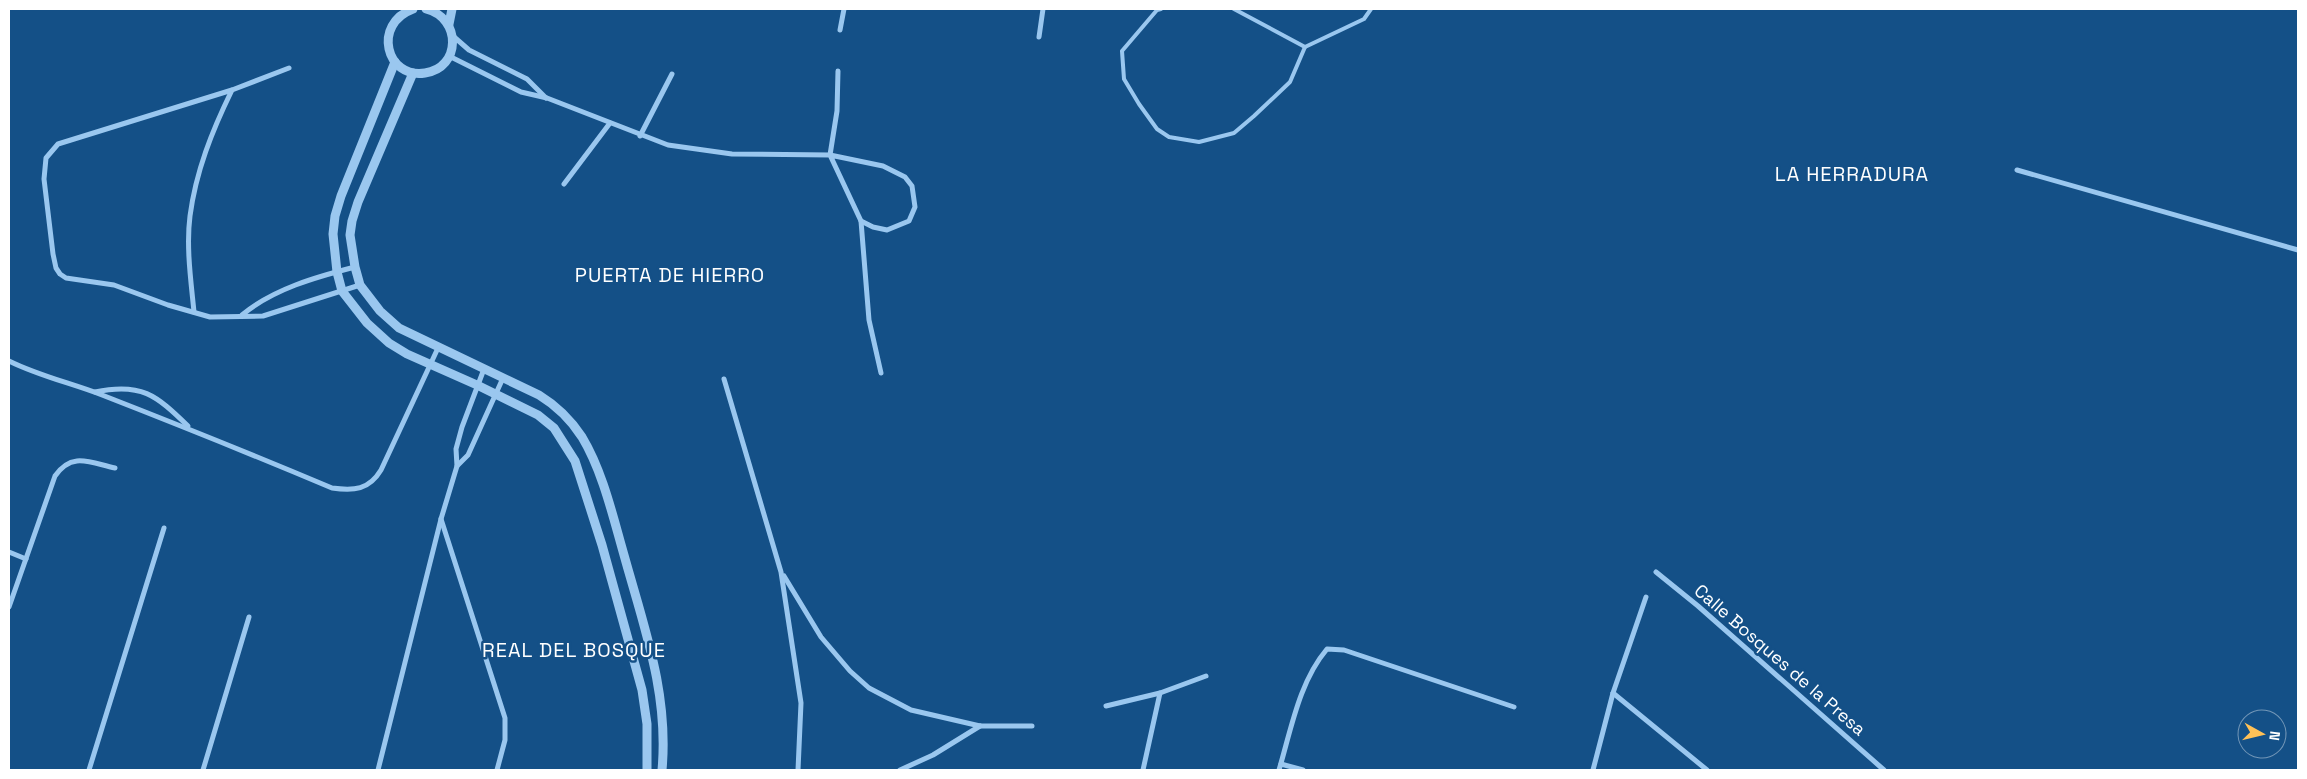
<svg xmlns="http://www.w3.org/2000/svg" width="2307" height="779" viewBox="0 0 2307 779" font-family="'Space Grotesk',sans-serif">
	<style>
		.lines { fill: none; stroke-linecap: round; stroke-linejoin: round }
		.service { stroke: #9ac7ef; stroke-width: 4 }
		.minor { stroke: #9ac7ef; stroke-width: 5 }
		.tertiary { stroke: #9ac7ef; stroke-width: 9 }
		.labels { text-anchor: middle; stroke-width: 5; stroke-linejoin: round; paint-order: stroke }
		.street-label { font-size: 18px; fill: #fff; stroke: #145087 }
		.quarter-label { font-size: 20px; letter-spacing: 1px; fill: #fff; stroke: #145087 }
	</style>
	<rect width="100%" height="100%" fill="#145087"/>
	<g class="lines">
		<g class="service">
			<polyline points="1161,9 1157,10 1122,51 1124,79 1139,104 1157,129 1169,137 1199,142 1234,133 1254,116 1290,82 1305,47 1364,19 1371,9"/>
			<polyline points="1234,9 1305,47"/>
		</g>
		<g class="minor">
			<polyline points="840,30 844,9"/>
			<polyline points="453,36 469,50 527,79 546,98"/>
			<polyline points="1039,37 1043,9"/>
			<polyline points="449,56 521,92 547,98 668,145 732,154 830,155 883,166 905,177 912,186 915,207 909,221 887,230 873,227 861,221 830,155 837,111 838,71"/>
			<polyline points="289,68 232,90 58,144 46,158 44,179 53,254 56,268 60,274 66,278 114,285 168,305 210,317 263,316 360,285"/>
			<polyline points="640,136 672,74"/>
			<polyline points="2017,170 2298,250"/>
			<polyline points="564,184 610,123"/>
			<polyline points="861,221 869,320 881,373"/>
			<path d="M194 312C191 281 186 247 190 216 196 171 212 131 232 90"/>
			<path d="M242 315C273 289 316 277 355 267"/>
			<path d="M9 361C39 376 71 383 102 395 179 425 256 456 332 488 354 491 369 490 381 470L438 348"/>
			<polyline points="724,379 781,572 801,703 798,770"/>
			<path d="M95 392C141 382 156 395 188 426"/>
			<polyline points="457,466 468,455 503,378"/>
			<polyline points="441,519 505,718 505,740 497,770"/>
			<polyline points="9,552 26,559"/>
			<polyline points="1656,572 1698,606 1884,770"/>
			<polyline points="784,576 821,637 850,671 869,688 911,710 980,726 1032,726"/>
			<path d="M9 607 55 476C72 451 91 463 115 468"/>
			<polyline points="1613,693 1707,770"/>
			<polyline points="1106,706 1160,693 1206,676"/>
			<polyline points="1281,764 1303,770"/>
			<polyline points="89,770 164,528"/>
			<polyline points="203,770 249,617"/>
			<polyline points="378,770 441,519 457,466 456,449 462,427 484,369"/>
			<polyline points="900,770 933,755 980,726"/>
			<polyline points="1143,770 1160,693"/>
			<path d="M1279 770C1291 730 1299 682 1327 649L1344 650 1514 707"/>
			<polyline points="1593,770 1613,693 1646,597"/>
		</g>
		<g class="tertiary">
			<path d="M413 9C372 24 386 79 425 73 461 68 462 18 426 9"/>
			<polyline points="449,24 452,9"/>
			<polyline points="395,62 341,196 335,216 333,234 337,272 342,291 367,323 389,343 407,354 477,385 538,415 554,428 575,461 602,545 642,690 647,724 647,770"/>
			<path d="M413 73 358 202 352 221 350 235 355 267 360 285 380 311 399 328 539 395C557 406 571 420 582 437 603 472 613 517 624 555 644 627 669 694 662 770"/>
		</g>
	</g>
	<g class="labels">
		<g class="street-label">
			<text transform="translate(1780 660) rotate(41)" y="6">Calle Bosques de la Presa</text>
		</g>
		<g class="quarter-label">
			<text x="1852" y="181">LA HERRADURA</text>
			<text x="670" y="282">PUERTA DE HIERRO</text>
			<text x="574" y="657">REAL DEL BOSQUE</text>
		</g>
	</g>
	<rect width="2307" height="779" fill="none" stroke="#ffffff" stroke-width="20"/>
	<g transform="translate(2262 734) rotate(98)"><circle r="24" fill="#145087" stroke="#7296b7"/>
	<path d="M0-4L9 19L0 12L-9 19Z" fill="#ffc157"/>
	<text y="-8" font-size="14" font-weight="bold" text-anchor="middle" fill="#ffffff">N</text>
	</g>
</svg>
